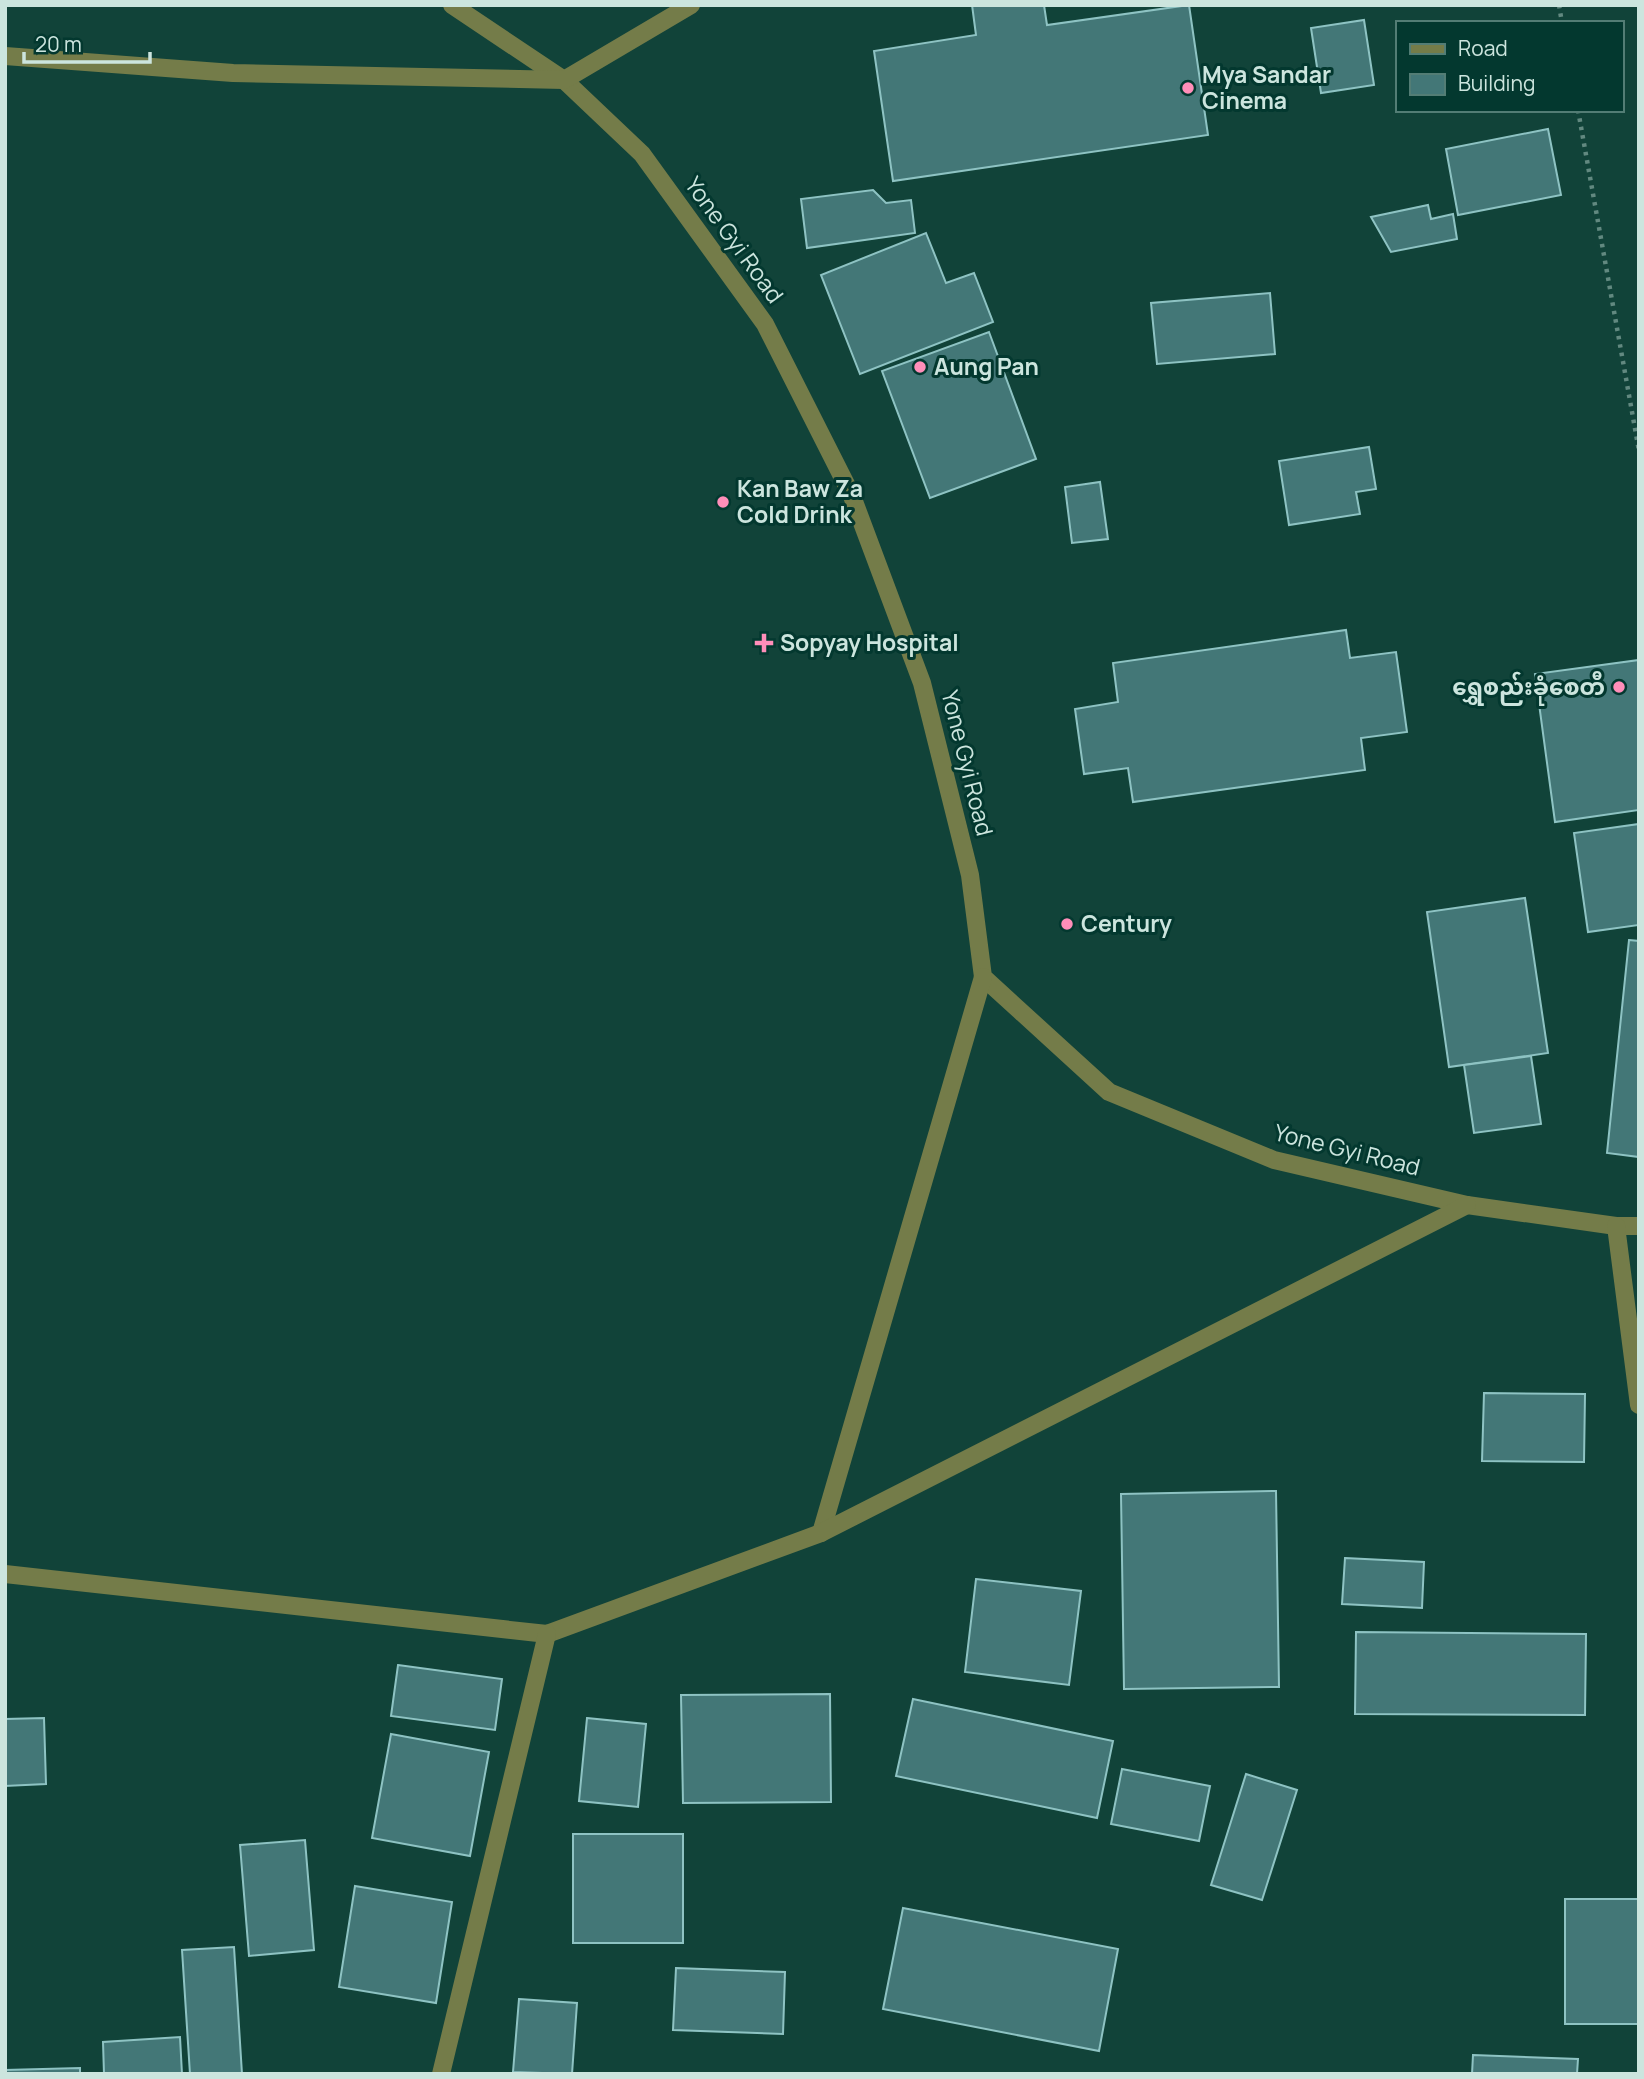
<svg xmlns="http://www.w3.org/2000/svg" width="1644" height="2079" viewBox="0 0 1644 2079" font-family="Manrope,'Noto Sans Myanmar',sans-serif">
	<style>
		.building { fill: #437777; stroke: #8ec3c3; stroke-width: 2 }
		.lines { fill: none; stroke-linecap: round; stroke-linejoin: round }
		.path { stroke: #628980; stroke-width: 4.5; stroke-dasharray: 3.5 5; stroke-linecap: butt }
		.minor { stroke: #747c49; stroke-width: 18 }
		.poi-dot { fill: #ff8eb9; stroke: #03382f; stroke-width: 2.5 }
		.labels { text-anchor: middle; stroke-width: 6; stroke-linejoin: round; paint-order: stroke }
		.poi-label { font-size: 23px; font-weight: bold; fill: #cce5de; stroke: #03382f; text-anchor: start }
		.street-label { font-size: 23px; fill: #cce5de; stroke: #03382f }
	</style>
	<rect width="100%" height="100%" fill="#114339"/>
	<g class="building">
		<polygon points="972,5 1044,5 1047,25 1189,5 1208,135 893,181 874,51 976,35"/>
		<polygon points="1364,20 1374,85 1321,93 1311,28"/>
		<polygon points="1548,129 1561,195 1458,215 1446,149"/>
		<polygon points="873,190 886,203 911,200 915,233 807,248 801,199"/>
		<polygon points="1428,205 1431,219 1453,214 1457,239 1391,252 1371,217"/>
		<polygon points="926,233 946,283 974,273 993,322 860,374 821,275"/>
		<polygon points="1270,293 1275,354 1157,364 1151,303"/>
		<polygon points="989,332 1036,459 930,498 882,371"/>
		<polygon points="1369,447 1376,489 1356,492 1360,514 1289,525 1279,461"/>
		<polygon points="1100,482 1108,539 1072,543 1065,487"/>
		<polygon points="1346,630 1350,658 1396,652 1407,732 1361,738 1365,770 1133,802 1128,768 1084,774 1075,709 1118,702 1113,663"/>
		<polygon points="1639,660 1639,810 1555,822 1535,674"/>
		<polygon points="1639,824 1639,925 1588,932 1574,833"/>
		<polygon points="1525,898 1548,1053 1449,1067 1427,912"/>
		<polygon points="1629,940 1639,941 1639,1157 1607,1153"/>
		<polygon points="1531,1056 1541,1124 1474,1133 1464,1065"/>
		<polygon points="1484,1393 1585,1394 1584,1462 1482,1461"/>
		<polygon points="1276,1491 1279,1687 1124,1689 1121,1494"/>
		<polygon points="1345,1558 1424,1562 1422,1608 1342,1604"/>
		<polygon points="976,1579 1081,1591 1069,1685 965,1672"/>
		<polygon points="1356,1632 1586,1634 1585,1715 1355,1714"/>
		<polygon points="398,1665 502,1679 495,1730 391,1716"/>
		<polygon points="830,1694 831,1802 683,1803 681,1695"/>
		<polygon points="913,1699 1113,1741 1097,1818 896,1776"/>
		<polygon points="44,1718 46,1784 5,1786 5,1719"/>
		<polygon points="587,1718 646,1724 638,1807 579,1801"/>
		<polygon points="391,1734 489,1752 470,1856 372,1838"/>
		<polygon points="1122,1769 1210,1786 1199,1841 1111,1824"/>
		<polygon points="1246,1774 1297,1790 1262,1900 1211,1885"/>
		<rect x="573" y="1834" width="110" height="109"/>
		<polygon points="305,1840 314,1950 249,1956 240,1845"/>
		<polygon points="355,1886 452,1902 436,2003 339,1987"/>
		<rect x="1565" y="1899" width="74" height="125"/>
		<polygon points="903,1908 1118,1949 1099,2051 883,2009"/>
		<polygon points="234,1947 242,2074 190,2074 182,1950"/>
		<polygon points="676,1968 785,1972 783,2034 673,2030"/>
		<polygon points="519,1999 577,2003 572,2074 513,2072"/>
		<polygon points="180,2037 182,2074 104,2074 103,2042"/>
		<polygon points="1473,2055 1578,2059 1577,2074 1472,2074"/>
		<polygon points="80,2068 80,2074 5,2074 5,2070"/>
	</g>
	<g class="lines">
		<g class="path">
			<polyline points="1559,5 1562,23"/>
			<polyline points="1578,110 1639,451"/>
		</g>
		<g class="minor">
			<polyline points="452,5 564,80 642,154 765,324 852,496 922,683 970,875 983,977 1109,1092 1274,1160 1467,1205 1616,1226 1639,1226"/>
			<polyline points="5,56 233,73 564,80 691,5"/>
			<polyline points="1616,1226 1639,1405"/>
			<polyline points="821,1533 983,977"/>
			<polyline points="5,1574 547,1634 821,1533 1467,1205"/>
			<polyline points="441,2074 547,1634"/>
		</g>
	</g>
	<g class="poi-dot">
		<circle cx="1188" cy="88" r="7"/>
		<circle cx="920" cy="367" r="7"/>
		<circle cx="723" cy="502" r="7"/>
		<path d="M760.5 632.5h7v7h7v7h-7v7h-7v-7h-7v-7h7z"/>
		<circle cx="1619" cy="687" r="7"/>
		<circle cx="1067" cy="924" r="7"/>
	</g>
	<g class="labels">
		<g class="poi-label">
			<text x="1202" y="83">Mya Sandar<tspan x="1202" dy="26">Cinema</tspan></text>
			<text x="934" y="375">Aung Pan</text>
			<text x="737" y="497">Kan Baw Za<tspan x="737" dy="26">Cold Drink</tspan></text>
			<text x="780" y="651">Sopyay Hospital</text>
			<text x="1605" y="695" text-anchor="end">ရွှေစည်းခုံစေတီ</text>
			<text x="1081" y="932">Century</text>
		</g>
		<g class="street-label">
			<text transform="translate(734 240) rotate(54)" y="8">Yone Gyi Road</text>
			<text transform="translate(967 763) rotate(76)" y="8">Yone Gyi Road</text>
			<text transform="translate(1347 1150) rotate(14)" y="8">Yone Gyi Road</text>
		</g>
	</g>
	<rect width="1644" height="2079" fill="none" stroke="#cce5de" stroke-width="14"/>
	<rect x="1396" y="21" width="228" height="91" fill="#03382f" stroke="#537d75" stroke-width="2"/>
	<rect x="1410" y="44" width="35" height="10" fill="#747c49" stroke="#537d75" stroke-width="2"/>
	<text x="1458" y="56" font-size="21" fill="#cce5de">Road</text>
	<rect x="1410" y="74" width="35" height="21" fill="#437777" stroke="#537d75" stroke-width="2"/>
	<text x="1458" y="91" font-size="21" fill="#cce5de">Building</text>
	<path d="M24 52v10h126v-10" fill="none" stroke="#cce5de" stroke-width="3.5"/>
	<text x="35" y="52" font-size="21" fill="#cce5de" stroke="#03382f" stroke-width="5" paint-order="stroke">20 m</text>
</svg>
